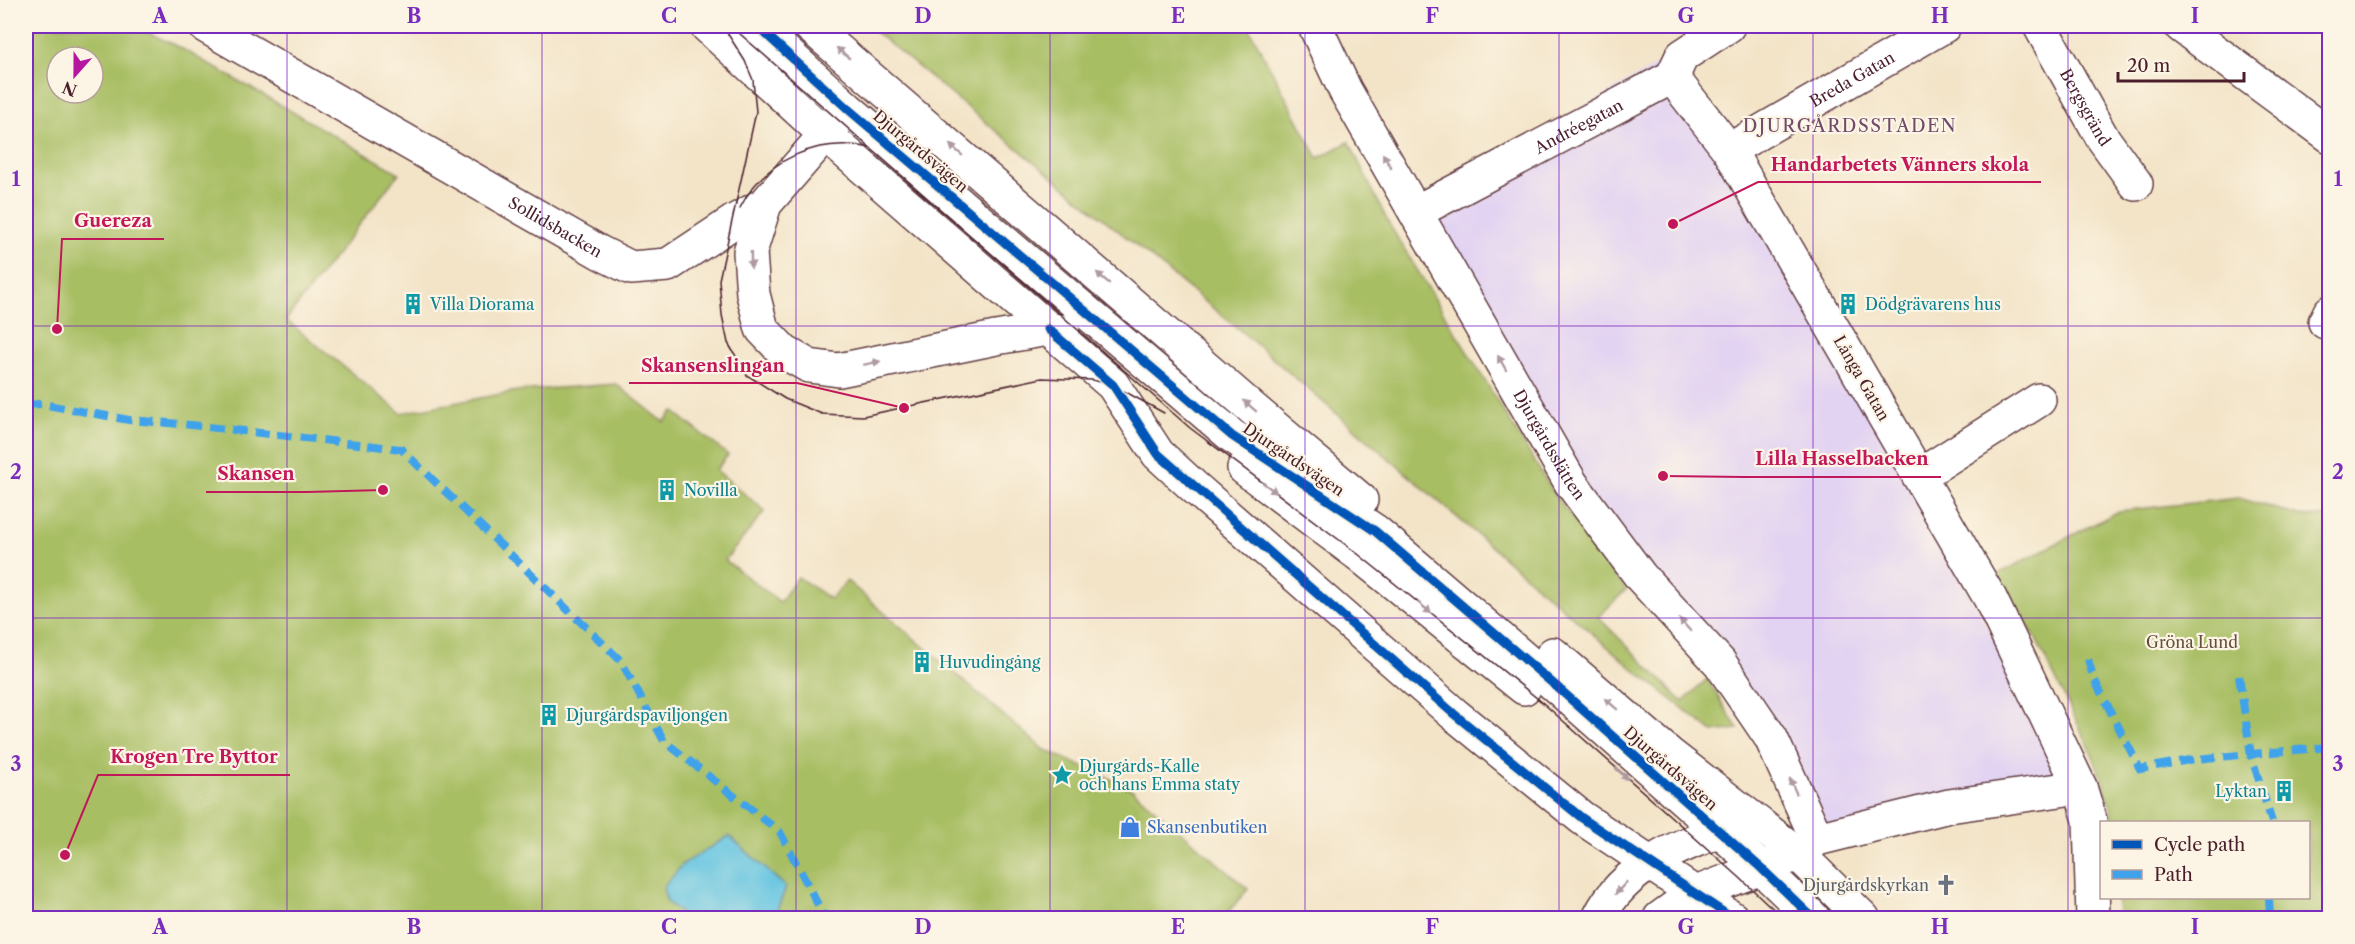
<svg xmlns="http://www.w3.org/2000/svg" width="2355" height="944" viewBox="0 0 2355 944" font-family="'Libre Caslon Text',serif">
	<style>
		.built { fill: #e3d3f2 }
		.green { fill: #a8be63; stroke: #796e47; stroke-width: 1.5; fill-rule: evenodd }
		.water { fill: #63c4e1; stroke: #567286; stroke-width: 1.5 }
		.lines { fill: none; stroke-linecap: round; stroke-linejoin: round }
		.minor-casing { stroke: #633d43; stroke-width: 36 }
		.minor { stroke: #fff; stroke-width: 33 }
		.tram { stroke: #4a1f2b; stroke-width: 1.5 }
		.quiet { stroke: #40a2eb; stroke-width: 8; stroke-dasharray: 15 8; stroke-linecap: butt }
		.cycleway-casing { stroke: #fcf5e5; stroke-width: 13 }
		.cycleway { stroke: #0057b8; stroke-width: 9 }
		.oneway { fill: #ae9aa0 }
		.grid { fill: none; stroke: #7b2cbf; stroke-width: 1.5; stroke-opacity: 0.55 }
		.labels { text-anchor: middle; stroke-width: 4.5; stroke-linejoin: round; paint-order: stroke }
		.street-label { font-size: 16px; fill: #4a1f2b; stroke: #fcf5e5 }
		.culture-label { font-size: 16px; fill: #0d838f; stroke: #fcf5e5; text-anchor: start }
		.park-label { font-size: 16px; fill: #664f3c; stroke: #fcf5e5 }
		.shop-label { font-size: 16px; fill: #366cbe; stroke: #fcf5e5; text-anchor: start }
		.worship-label { font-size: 16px; fill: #5b616d; stroke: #fcf5e5; text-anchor: end }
		.neighbourhood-label { font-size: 18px; letter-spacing: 1.5px; fill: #724b6b; stroke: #fcf5e5 }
		.leader { fill: none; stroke: #c2185b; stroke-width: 2 }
		.callout-dot { fill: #c2185b; stroke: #fcf5e5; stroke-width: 2 }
		.callout-label { font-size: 18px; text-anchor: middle; font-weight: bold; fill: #c2185b; stroke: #fcf5e5; stroke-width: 4.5; stroke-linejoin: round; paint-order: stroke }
		.neatline { fill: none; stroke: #7b2cbf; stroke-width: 2 }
		.grid-label { font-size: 20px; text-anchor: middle; font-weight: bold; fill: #7b2cbf }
	</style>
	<rect width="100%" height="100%" fill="#fcf5e5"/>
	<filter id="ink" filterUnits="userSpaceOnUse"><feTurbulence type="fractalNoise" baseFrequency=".0167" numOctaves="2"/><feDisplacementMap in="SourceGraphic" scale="12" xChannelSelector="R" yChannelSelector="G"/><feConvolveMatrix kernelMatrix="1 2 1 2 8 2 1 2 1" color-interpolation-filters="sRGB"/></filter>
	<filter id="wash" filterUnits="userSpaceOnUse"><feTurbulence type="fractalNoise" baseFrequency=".008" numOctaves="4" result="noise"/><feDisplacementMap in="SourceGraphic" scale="24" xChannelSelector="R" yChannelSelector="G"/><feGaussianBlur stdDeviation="1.35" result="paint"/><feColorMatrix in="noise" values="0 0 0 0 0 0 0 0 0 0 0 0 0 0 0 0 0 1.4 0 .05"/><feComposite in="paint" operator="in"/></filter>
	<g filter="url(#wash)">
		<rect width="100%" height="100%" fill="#f3e4c8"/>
		<polygon class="built" points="1667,59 1725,152 2074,784 1826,836 1638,579 1409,208"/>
		<g class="green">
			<path d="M26 26H134L179 47 399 173 286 320 401 413 517 391 616 384 664 422 673 411 728 455 716 470 765 511 725 560 780 602 798 577 830 599 847 581 1043 749 1130 788 1248 889 1223 918H26ZM57 57H93V93H57Z"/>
			<polygon points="868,26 1248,26 1318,158 1349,142 1389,224 1555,495 1626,590 1598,617 1683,702 1707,679 1738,729 1713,732 1638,673 1242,332"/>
			<polygon points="2239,498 2299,516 2329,517 2329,918 2118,918 2117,898 2308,898 2308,822 2112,822 2112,811 2103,781 2090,749 2035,637 1996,575 2119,511"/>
		</g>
		<polygon class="water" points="729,836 786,887 774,918 687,918 667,902 663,888 683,864"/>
	</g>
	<g filter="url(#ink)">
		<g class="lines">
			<defs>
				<g id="minor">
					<path id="s1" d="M205 26 601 253 631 268 668 265 733 222 765 204 839 119"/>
					<polyline points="707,26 826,135 1113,385 1158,454 1193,486 1454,714 1582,818 1732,918"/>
					<polyline points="731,26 768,58"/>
					<polyline points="757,26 848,109 1232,436 1375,531 1557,687 1760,867 1813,918"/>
					<polyline points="810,26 1253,409 1361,500"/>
					<path id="s2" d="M1315 26 1345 90 1571 483 1641 577 1720 663 1771 738 1817 839"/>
					<path id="s3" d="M2040 26 2102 137 2136 184"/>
					<polyline points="2181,26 2330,136"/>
					<path id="s4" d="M1729 150 1944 26"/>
					<polyline points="765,204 750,252 753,294 762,329 784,352 809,366 839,370 996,338 1048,329 1063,332"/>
					<path id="s5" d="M1416 212 1672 77 1682 56 1728 26"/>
					<polyline points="2325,322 2330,312"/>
					<polyline points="1244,468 1358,554 1524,688"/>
					<polyline points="1919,476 2039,400"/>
					<polyline points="1553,654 1669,754 1798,854 1863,918"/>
					<polyline points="2080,787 2090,820 2093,918"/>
					<path d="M1599 918C1624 865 1684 844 1736 825"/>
					<polyline points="1660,918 1693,894 1798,854 1817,839 1949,806 2080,787 1990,598 1729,150 1672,77"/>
				</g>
			</defs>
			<use href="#minor" class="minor-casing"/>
			<use href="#minor" class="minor"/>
			<g class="tram">
				<polyline points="731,26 1190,428 1358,554 1543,703 1738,876 1783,918"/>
				<polyline points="757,26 848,109 1232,436 1375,531 1557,687 1760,867 1813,918"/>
				<polyline points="724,28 745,61 753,80 756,112 719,280 722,315 728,343 747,375 785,399 822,414 863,416 1042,378 1092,380 1113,385 1164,413"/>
				<path d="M740 208C764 159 819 136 871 148"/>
			</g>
			<g class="quiet">
				<polyline points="26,405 42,404 129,420 182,424 401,449 621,661 664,741 780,832 825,918"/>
				<polyline points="2088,659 2093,677 2140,769 2195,759 2330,747"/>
				<polyline points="2239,676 2251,755 2272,822"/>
				<polyline points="2269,898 2270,918"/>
			</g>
			<defs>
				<g id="cycleway">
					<polyline points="757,26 848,109 1232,436 1375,531 1557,687 1760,867 1813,918"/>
					<polyline points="1048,329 1113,385 1158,454 1454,714 1582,818 1732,918"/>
				</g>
			</defs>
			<use href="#cycleway" class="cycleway-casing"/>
			<use href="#cycleway" class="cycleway"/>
		</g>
		<defs><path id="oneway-solid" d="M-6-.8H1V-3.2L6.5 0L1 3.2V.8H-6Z" transform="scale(1.5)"/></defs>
		<g class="oneway">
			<use href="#oneway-solid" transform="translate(843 53) rotate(-140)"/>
			<use href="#oneway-solid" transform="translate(956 150) rotate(-139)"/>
			<use href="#oneway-solid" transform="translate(1387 161) rotate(-120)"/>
			<use href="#oneway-solid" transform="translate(751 260) rotate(89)"/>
			<use href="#oneway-solid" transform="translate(1103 278) rotate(-139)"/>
			<use href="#oneway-solid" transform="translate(872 363) rotate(-12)"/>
			<use href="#oneway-solid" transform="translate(1502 363) rotate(-120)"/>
			<use href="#oneway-solid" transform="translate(1250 406) rotate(-139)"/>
			<use href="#oneway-solid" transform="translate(1270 488) rotate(37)"/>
			<use href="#oneway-solid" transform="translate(1425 608) rotate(39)"/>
			<use href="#oneway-solid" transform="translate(1685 625) rotate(-132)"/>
			<use href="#oneway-solid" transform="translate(1611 704) rotate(-139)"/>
			<use href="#oneway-solid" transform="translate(1622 774) rotate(42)"/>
			<use href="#oneway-solid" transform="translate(1793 786) rotate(-114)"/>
			<use href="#oneway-solid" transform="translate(1621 888) rotate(133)"/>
		</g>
	</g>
	<path class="grid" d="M287 26V918M542 26V918M796 26V918M1050 26V918M1305 26V918M1559 26V918M1813 26V918M2068 26V918M26 326H2330M26 618H2330"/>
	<defs>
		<symbol id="building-bare" viewBox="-9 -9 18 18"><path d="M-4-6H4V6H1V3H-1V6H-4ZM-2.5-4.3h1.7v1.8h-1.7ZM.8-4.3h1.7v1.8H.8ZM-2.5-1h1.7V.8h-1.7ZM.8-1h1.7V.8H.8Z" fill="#0f9aa8" stroke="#fcf5e5" stroke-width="2.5" paint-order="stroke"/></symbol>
		<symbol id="sight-bare" viewBox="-9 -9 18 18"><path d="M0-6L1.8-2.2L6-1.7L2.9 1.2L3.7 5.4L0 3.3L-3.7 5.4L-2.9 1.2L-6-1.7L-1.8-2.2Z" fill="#0f9aa8" stroke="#fcf5e5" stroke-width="2.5" paint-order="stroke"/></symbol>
		<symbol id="shop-bare" viewBox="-9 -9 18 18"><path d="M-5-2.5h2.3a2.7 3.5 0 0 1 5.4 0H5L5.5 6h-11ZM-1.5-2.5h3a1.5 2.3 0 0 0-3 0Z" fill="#3f7fe0" stroke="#fcf5e5" stroke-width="2.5" paint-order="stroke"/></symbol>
		<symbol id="church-bare" viewBox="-9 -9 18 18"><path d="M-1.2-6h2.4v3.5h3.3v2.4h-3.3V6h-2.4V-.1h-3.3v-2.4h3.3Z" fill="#6b7280" stroke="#fcf5e5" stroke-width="2.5" paint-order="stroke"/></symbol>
	</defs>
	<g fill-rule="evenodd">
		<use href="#building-bare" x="398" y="289" width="30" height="30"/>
		<use href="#building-bare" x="1833" y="289" width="30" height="30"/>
		<use href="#building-bare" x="652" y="475" width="30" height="30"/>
		<use href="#building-bare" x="907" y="647" width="30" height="30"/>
		<use href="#building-bare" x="534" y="700" width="30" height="30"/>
		<use href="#sight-bare" x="1047" y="760" width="30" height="30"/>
		<use href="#building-bare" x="2269" y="776" width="30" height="30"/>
		<use href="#shop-bare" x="1115" y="812" width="30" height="30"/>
		<use href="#church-bare" x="1931" y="870" width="30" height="30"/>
	</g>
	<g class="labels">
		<g class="street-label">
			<text dy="6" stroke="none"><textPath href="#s4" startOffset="142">Breda Gatan</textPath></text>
			<text dy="6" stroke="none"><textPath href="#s3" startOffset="93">Bergsgränd</textPath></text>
			<text dy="6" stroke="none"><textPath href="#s5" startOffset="184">Andréegatan</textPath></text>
			<text transform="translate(921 151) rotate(40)" y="6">Djurgårdsvägen</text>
			<text dy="6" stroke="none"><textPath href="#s1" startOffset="404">Sollidsbacken</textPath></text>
			<text transform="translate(1862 378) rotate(60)" y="6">Långa Gatan</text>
			<text dy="6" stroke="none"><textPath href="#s2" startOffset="480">Djurgårdsslätten</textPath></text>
			<text transform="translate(1294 459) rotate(34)" y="6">Djurgårdsvägen</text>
			<text transform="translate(1671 768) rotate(41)" y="6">Djurgårdsvägen</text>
		</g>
		<g class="culture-label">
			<text x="430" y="310">Villa Diorama</text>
			<text x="1865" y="310">Dödgrävarens hus</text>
			<text x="684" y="496">Novilla</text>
			<text x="939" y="668">Huvudingång</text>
			<text x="566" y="721">Djurgårdspaviljongen</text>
			<text x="1079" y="772">Djurgårds-Kalle<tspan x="1079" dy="18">och hans Emma staty</tspan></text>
			<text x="2267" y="797" text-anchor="end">Lyktan</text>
		</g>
		<g class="park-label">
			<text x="2192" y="648">Gröna Lund</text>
		</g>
		<g class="shop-label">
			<text x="1147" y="833">Skansenbutiken</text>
		</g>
		<g class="worship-label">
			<text x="1929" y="891">Djurgårdskyrkan</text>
		</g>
		<g class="neighbourhood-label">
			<text x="1850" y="132">DJURGÅRDSSTADEN</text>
		</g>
	</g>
	<path class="leader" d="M1673 224L1758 182H2041M57 329L62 239H164M904 408L797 383H629M1663 476L1744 477H1941M383 490L307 492H206M65 855L98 775H290"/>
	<g class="callout-dot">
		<circle cx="1673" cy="224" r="6"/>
		<circle cx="57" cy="329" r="6"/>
		<circle cx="904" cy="408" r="6"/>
		<circle cx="1663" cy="476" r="6"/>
		<circle cx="383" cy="490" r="6"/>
		<circle cx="65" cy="855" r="6"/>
	</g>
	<g class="callout-label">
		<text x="1900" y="171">Handarbetets Vänners skola</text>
		<text x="113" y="227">Guereza</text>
		<text x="713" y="372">Skansenslingan</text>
		<text x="1842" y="465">Lilla Hasselbacken</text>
		<text x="256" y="480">Skansen</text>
		<text x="194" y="763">Krogen Tre Byttor</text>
	</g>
	<rect width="2355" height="944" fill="none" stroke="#fcf5e5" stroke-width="66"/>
	<rect x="2100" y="821" width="210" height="78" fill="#fcf5e5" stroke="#b59f9b" stroke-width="1.5"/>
	<rect x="2112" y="840" width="30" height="9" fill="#0057b8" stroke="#b59f9b" stroke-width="1.5"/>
	<text x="2154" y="851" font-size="18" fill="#4a1f2b">Cycle path</text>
	<rect x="2112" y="870" width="30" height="9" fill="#40a2eb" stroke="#b59f9b" stroke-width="1.5"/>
	<text x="2154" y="881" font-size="18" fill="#4a1f2b">Path</text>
	<g transform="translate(75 75) rotate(201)"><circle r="28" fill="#fcf5e5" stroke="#b59f9b" stroke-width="1.5"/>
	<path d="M0-4.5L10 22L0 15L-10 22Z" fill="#b5179e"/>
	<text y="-9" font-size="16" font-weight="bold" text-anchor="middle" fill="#4a1f2b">N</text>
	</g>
	<path d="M2118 72v9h126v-9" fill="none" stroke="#4a1f2b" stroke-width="3"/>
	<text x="2127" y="72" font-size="18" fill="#4a1f2b" stroke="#fcf5e5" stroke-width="4.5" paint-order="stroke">20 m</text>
	<rect x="33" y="33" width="2289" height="878" class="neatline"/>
	<g class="grid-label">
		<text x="160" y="23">A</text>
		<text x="414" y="23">B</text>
		<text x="669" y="23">C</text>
		<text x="923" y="23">D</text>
		<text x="1178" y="23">E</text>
		<text x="1432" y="23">F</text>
		<text x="1686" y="23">G</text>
		<text x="1940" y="23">H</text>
		<text x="2195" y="23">I</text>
		<text x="16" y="186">1</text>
		<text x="2338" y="186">1</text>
		<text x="16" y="479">2</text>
		<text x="2338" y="479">2</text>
		<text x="16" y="771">3</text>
		<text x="2338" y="771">3</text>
		<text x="160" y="934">A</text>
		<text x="414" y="934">B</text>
		<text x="669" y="934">C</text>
		<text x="923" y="934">D</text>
		<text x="1178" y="934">E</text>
		<text x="1432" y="934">F</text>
		<text x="1686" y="934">G</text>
		<text x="1940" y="934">H</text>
		<text x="2195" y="934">I</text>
	</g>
</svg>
